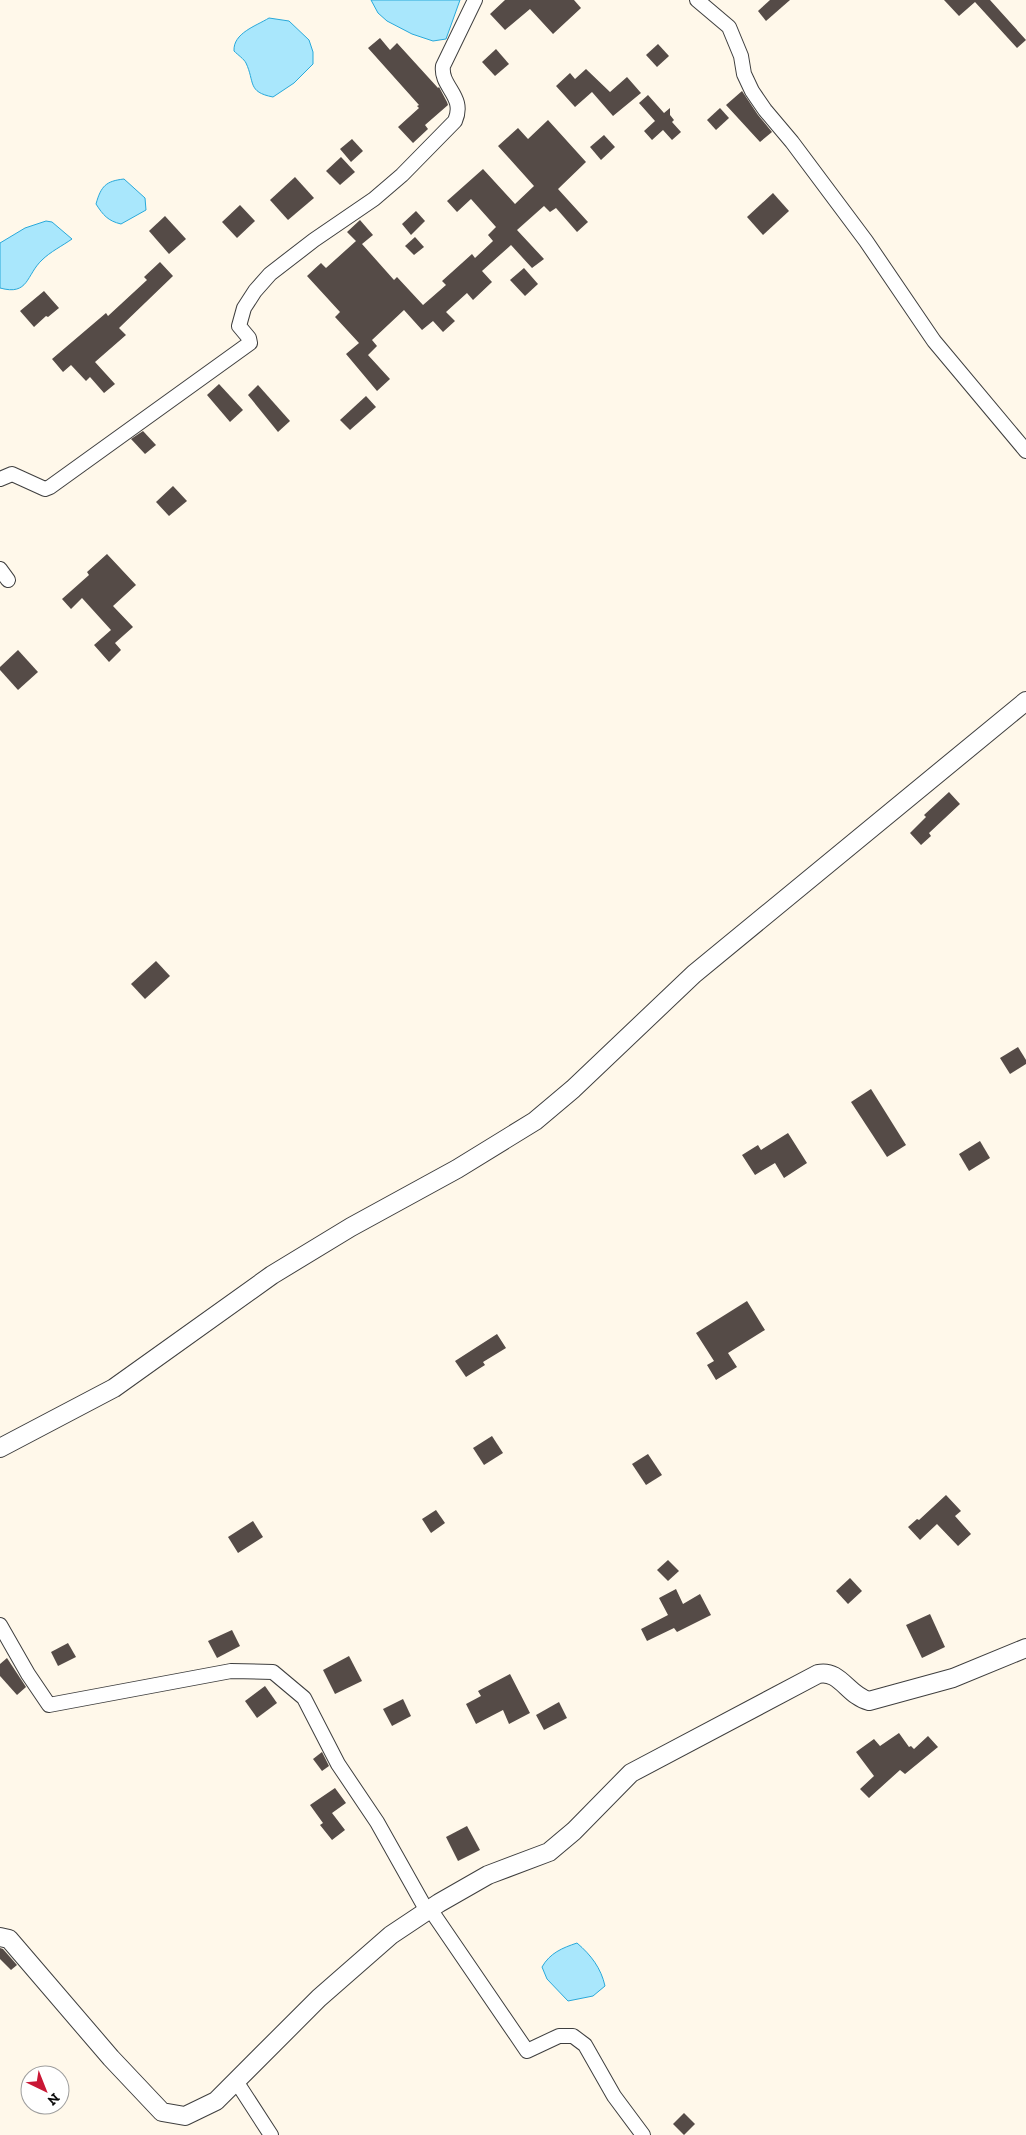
<svg xmlns="http://www.w3.org/2000/svg" width="1026" height="2135" viewBox="0 0 1026 2135" font-family="'Zilla Slab',serif">
	<style>
		.water { fill: #a9e7fc; stroke: #29a9da }
		.building { fill: #554b47 }
		.lines { fill: none; stroke-linecap: round; stroke-linejoin: round }
		.minor-casing { stroke: #3f3f3f; stroke-width: 16 }
		.tertiary-casing { stroke: #3f3f3f; stroke-width: 20 }
		.minor { stroke: #fff; stroke-width: 14 }
		.tertiary { stroke: #fff; stroke-width: 18 }
	</style>
	<rect width="100%" height="100%" fill="#fff8ea"/>
	<g class="water">
		<polygon points="371,0 460,0 446,39 433,41 412,34 387,21 378,13"/>
		<path d="M269 18 289 21 309 40 313 52V64L294 83 273 97C247 92 255 82 246 63 244 59 238 55 234 51 233 33 256 26 269 18Z"/>
		<path d="M124 179 145 198 146 210 121 224C108 221 103 215 96 204 101 186 106 181 124 179Z"/>
		<path d="M46 221 52 222 72 239C62 246 50 252 42 260 26 275 29 296 0 288V243L25 228Z"/>
		<path d="M577 1943C591 1955 601 1968 605 1986L593 1996 568 2001 547 1979 542 1967C550 1953 562 1948 577 1943Z"/>
	</g>
	<g class="building">
		<polygon points="505,0 574,0 581,8 553,34 530,9 505,30 490,14"/>
		<polygon points="770,0 790,0 766,21 758,11"/>
		<polygon points="944,0 990,0 1026,40 1017,48 975,2 959,16"/>
		<polygon points="380,38 390,50 397,43 438,88 439,87 447,102 448,105 425,125 428,129 413,143 398,127 419,108 417,106 419,105 368,48"/>
		<polygon points="658,44 669,56 657,67 646,55"/>
		<polygon points="496,49 509,64 495,76 482,62"/>
		<polygon points="586,69 610,92 627,77 641,93 613,116 592,92 575,107 556,86 570,73 575,79"/>
		<polygon points="742,91 758,115 772,132 760,142 726,105"/>
		<polygon points="648,95 664,113 670,108 670,115 674,120 672,122 681,132 672,140 663,130 652,140 644,131 655,121 639,103"/>
		<polygon points="720,108 729,118 716,130 707,120"/>
		<polygon points="548,120 586,162 558,189 588,222 577,232 556,208 550,212 544,206 517,230 544,259 532,268 511,245 482,271 492,282 473,300 467,293 446,312 455,321 443,332 433,321 422,330 404,310 372,340 377,346 368,355 390,379 377,391 346,354 359,343 335,317 340,312 307,276 321,263 326,268 356,241 347,232 360,220 373,235 362,244 394,280 397,277 423,305 446,285 442,281 472,254 475,258 493,241 488,235 496,227 471,199 457,212 447,201 483,169 515,204 534,186 498,146 518,128 528,139"/>
		<polygon points="604,135 615,147 601,160 590,147"/>
		<polygon points="352,139 363,151 351,162 340,149"/>
		<polygon points="341,157 355,172 340,185 326,171"/>
		<polygon points="295,177 314,198 288,220 270,200"/>
		<polygon points="773,193 789,211 763,235 747,217"/>
		<polygon points="240,205 255,221 237,238 222,222"/>
		<polygon points="416,211 425,221 411,235 402,224"/>
		<polygon points="165,216 186,239 169,254 149,231"/>
		<polygon points="415,237 424,247 414,255 405,246"/>
		<polygon points="160,262 173,276 119,328 126,335 95,362 115,384 104,393 90,377 86,381 71,365 63,372 52,359 106,313 108,316 147,280 144,277"/>
		<polygon points="524,268 538,284 525,296 510,280"/>
		<polygon points="44,291 59,308 48,317 46,316 34,327 20,311"/>
		<polygon points="219,384 243,410 230,422 207,395"/>
		<polygon points="258,385 290,421 278,432 248,395"/>
		<polygon points="366,396 376,407 350,430 340,420"/>
		<polygon points="143,431 156,445 145,454 131,439"/>
		<polygon points="173,486 187,501 169,516 156,502"/>
		<polygon points="107,554 136,585 113,606 133,627 115,643 121,650 109,662 94,645 111,630 82,598 71,609 62,599 89,575 87,572"/>
		<polygon points="18,650 38,672 18,690 0,670 0,667"/>
		<polygon points="949,792 960,804 929,833 931,836 921,845 910,833 926,817 924,815"/>
		<polygon points="156,961 170,976 145,999 131,984"/>
		<polygon points="1018,1047 1026,1060 1026,1064 1010,1074 1000,1058"/>
		<polygon points="871,1089 906,1145 887,1157 851,1102"/>
		<polygon points="788,1133 807,1163 784,1178 775,1163 755,1175 742,1155 758,1145 761,1150"/>
		<polygon points="980,1141 990,1158 969,1171 959,1154"/>
		<polygon points="747,1301 765,1330 728,1353 737,1367 716,1380 707,1365 714,1361 696,1333"/>
		<polygon points="497,1334 506,1348 483,1362 485,1365 466,1377 455,1361"/>
		<polygon points="492,1436 503,1453 484,1465 473,1448"/>
		<polygon points="648,1454 662,1475 646,1485 632,1464"/>
		<polygon points="946,1495 961,1511 955,1516 971,1534 958,1546 937,1524 920,1540 908,1527 917,1519 919,1520"/>
		<polygon points="436,1510 445,1523 431,1533 422,1519"/>
		<polygon points="253,1521 263,1537 238,1553 228,1537"/>
		<polygon points="668,1560 679,1571 668,1581 657,1570"/>
		<polygon points="850,1578 862,1591 848,1604 836,1591"/>
		<polygon points="676,1589 683,1604 700,1594 711,1615 677,1632 674,1628 647,1641 641,1629 668,1615 659,1598"/>
		<polygon points="930,1614 945,1647 922,1658 906,1625"/>
		<polygon points="232,1630 240,1646 217,1658 208,1641"/>
		<polygon points="68,1643 76,1657 58,1666 51,1652"/>
		<polygon points="349,1656 362,1681 335,1694 323,1670"/>
		<polygon points="7,1658 26,1687 17,1695 0,1676 0,1664"/>
		<polygon points="510,1674 530,1713 509,1724 503,1710 476,1724 466,1704 481,1696 478,1691"/>
		<polygon points="265,1686 277,1703 257,1718 245,1701"/>
		<polygon points="403,1699 411,1716 392,1726 383,1709"/>
		<polygon points="559,1702 567,1718 544,1730 536,1715"/>
		<polygon points="899,1733 909,1747 911,1746 914,1749 928,1736 938,1747 905,1774 900,1770 869,1798 860,1789 874,1776 856,1752 874,1739 880,1746"/>
		<polygon points="322,1752 329,1766 322,1771 313,1759"/>
		<polygon points="335,1788 346,1803 332,1813 345,1830 332,1840 320,1825 323,1823 310,1805"/>
		<polygon points="467,1826 480,1850 458,1861 446,1837"/>
		<polygon points="0,1948 3,1949 17,1965 11,1970 0,1959"/>
		<polygon points="684,2113 695,2124 684,2135 673,2124"/>
	</g>
	<g class="lines">
		<defs>
			<g id="minor">
				<polyline points="697,0 729,27 741,56 744,74 752,91 765,110 792,142 866,241 934,341 1026,451"/>
				<path d="M0 479 12 474 45 489 50 487 250 343 249 338 239 326 244 308 255 291 270 274 314 240 374 199 402 175 455 121C466 96 440 87 443 66L475 0"/>
				<polyline points="0,569 8,580"/>
				<polyline points="0,1625 28,1674 49,1705 231,1671 273,1672 304,1698 338,1764 377,1822 427,1911"/>
				<polyline points="430,1909 527,2051 559,2036 573,2036 585,2045 614,2096 643,2135"/>
				<polyline points="236,2081 271,2135"/>
			</g>
			<g id="tertiary">
				<polyline points="0,1448 114,1388 272,1275 351,1227 457,1169 535,1121 573,1089 694,974 1026,701"/>
				<path d="M0 1937 9 1939 111 2058 162 2112 185 2116 216 2101 319 1998 391 1935 439 1903 488 1875 549 1852 574 1831 631 1773 818 1674C840 1669 848 1696 869 1701L953 1678 1026 1648"/>
			</g>
		</defs>
		<use href="#minor" class="minor-casing"/>
		<use href="#tertiary" class="tertiary-casing"/>
		<use href="#minor" class="minor"/>
		<use href="#tertiary" class="tertiary"/>
	</g>
	<g transform="translate(45 2090) rotate(137)"><circle r="24" fill="#ffffff" stroke="#9e9e9e"/>
	<path d="M0-4L9 19L0 12L-9 19Z" fill="#c91735"/>
	<text y="-8" font-size="14" font-weight="bold" text-anchor="middle" fill="#0c0c0c">N</text>
	</g>
</svg>
